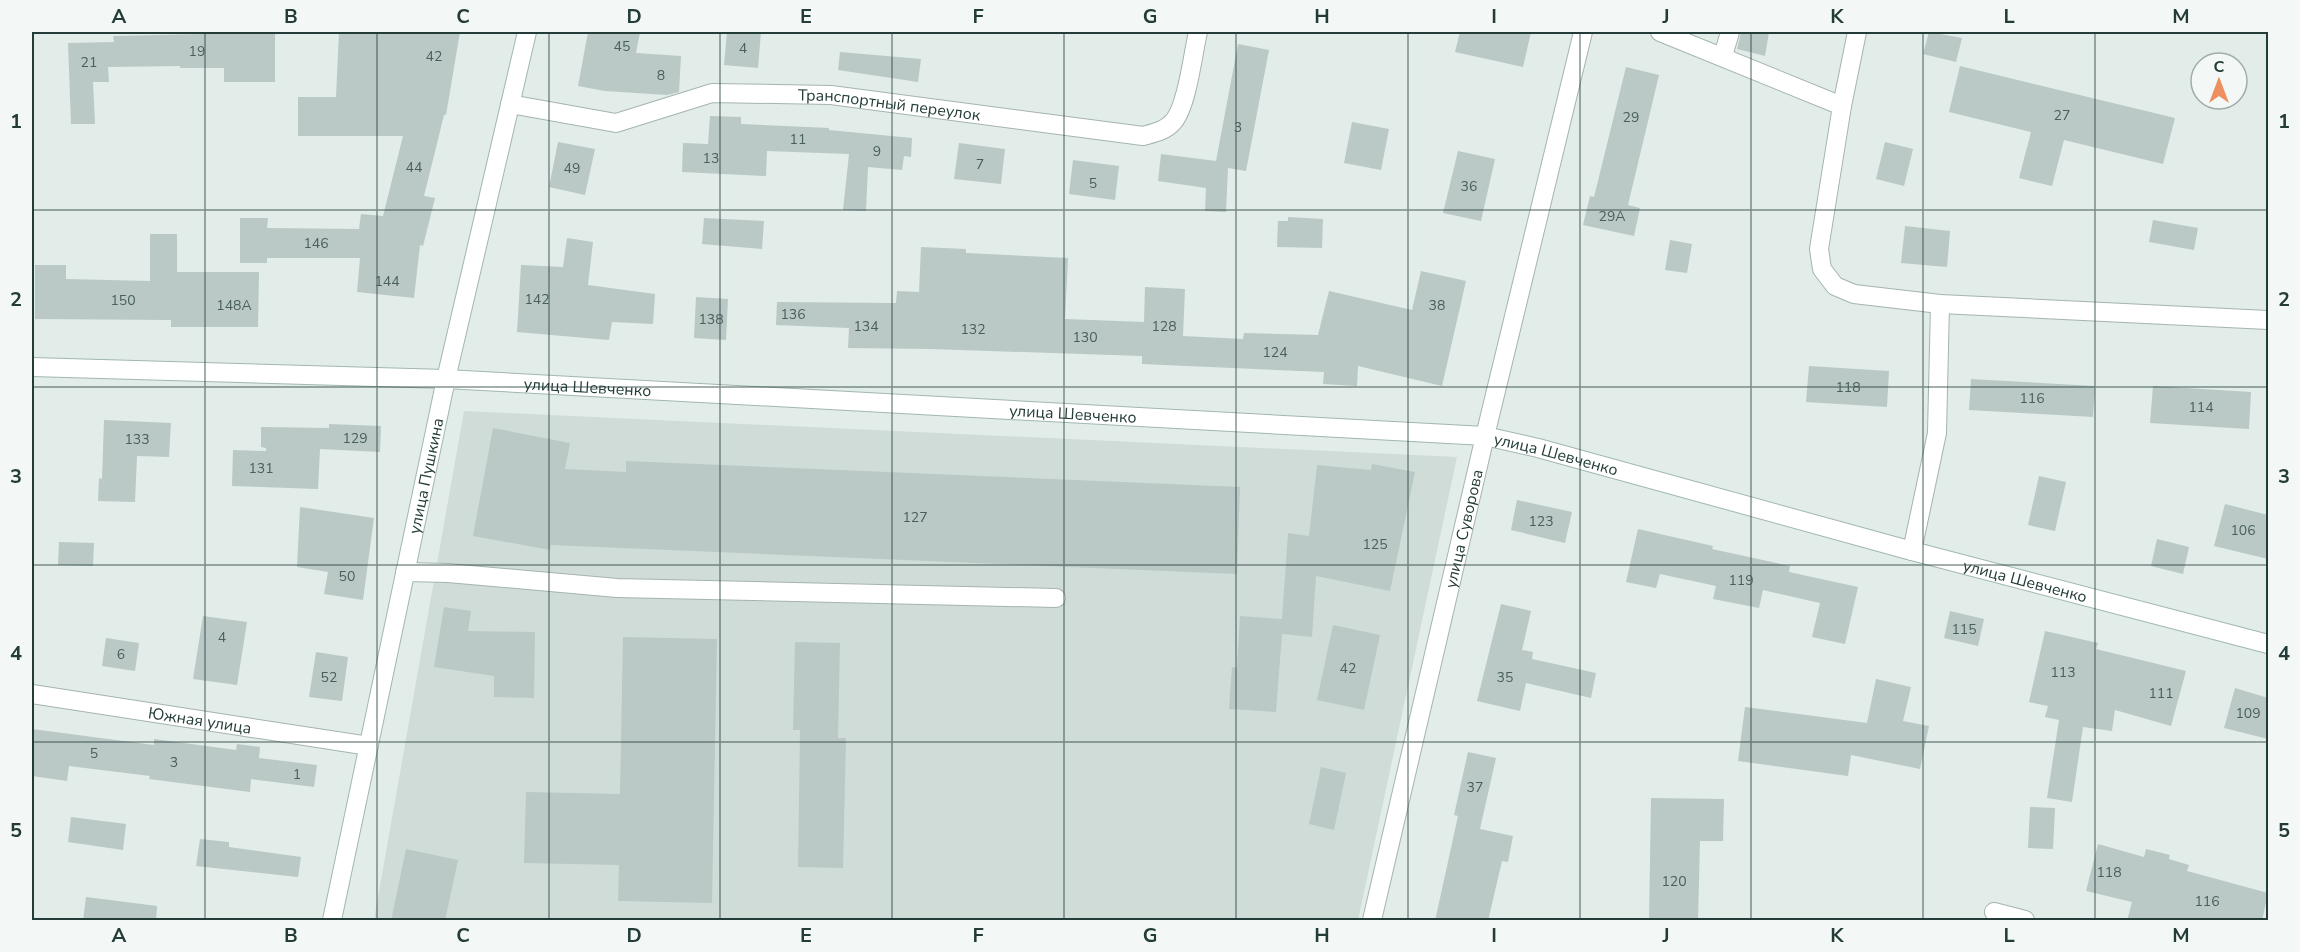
<svg xmlns="http://www.w3.org/2000/svg" width="2300" height="952" viewBox="0 0 2300 952" font-family="'Nunito Sans',sans-serif">
	<style>
		.built { fill: #d0dcd8 }
		.building { fill: #bac9c5 }
		.lines { fill: none; stroke-linecap: round; stroke-linejoin: round }
		.lane-casing { stroke: #a5b4b0; stroke-width: 20 }
		.street-casing { stroke: #a5b4b0; stroke-width: 20 }
		.secondary-casing { stroke: #a1b7b1; stroke-width: 20 }
		.lane { stroke: #fff; stroke-width: 18 }
		.street { stroke: #fff; stroke-width: 18 }
		.secondary { stroke: #fff; stroke-width: 18 }
		.grid { fill: none; stroke: #233c38; stroke-width: 1.5; stroke-opacity: 0.55 }
		.labels { text-anchor: middle; stroke-width: 5; stroke-linejoin: round; paint-order: stroke }
		.number-label { font-size: 14px; fill: #495f5b }
		.street-label { font-size: 16px; fill: #233c38; stroke: #f3f8f6 }
		.neatline { fill: none; stroke: #233c38; stroke-width: 2 }
		.grid-label { font-size: 20px; text-anchor: middle; font-weight: bold; fill: #233c38 }
	</style>
	<rect width="100%" height="100%" fill="#e2ece8"/>
	<polygon class="built" points="464,411 1457,457 1358,920 374,920"/>
	<g class="building">
		<polygon points="248,32 275,32 275,82 224,82 224,68 180,68 180,66 108,67 109,82 93,82 95,124 71,124 68,43 114,42 113,36 248,33"/>
		<polygon points="339,32 460,32 446,115 444,115 424,196 435,198 423,246 420,245 414,298 357,292 360,258 267,258 267,263 240,263 240,218 268,218 267,228 359,229 361,214 383,216 403,136 298,136 298,97 336,97"/>
		<polygon points="588,32 640,32 636,53 681,56 679,92 667,95 605,91 578,86"/>
		<polygon points="727,32 761,32 758,68 724,65"/>
		<polygon points="1460,32 1531,32 1523,67 1455,52"/>
		<polygon points="1741,32 1769,32 1765,56 1737,49"/>
		<polygon points="1929,32 1962,38 1956,62 1923,54"/>
		<polygon points="1238,44 1269,50 1246,171 1228,168 1226,212 1205,211 1206,188 1158,181 1161,154 1216,161"/>
		<polygon points="840,52 921,59 918,82 838,70"/>
		<polygon points="1960,66 2175,118 2163,164 2064,140 2052,186 2019,178 2031,132 1949,112"/>
		<polygon points="1626,67 1659,75 1628,205 1640,208 1634,236 1583,225 1590,196 1594,197"/>
		<polygon points="710,116 741,117 741,124 829,128 829,130 912,138 911,157 904,156 902,170 868,167 866,211 843,210 849,154 767,151 766,176 682,172 683,143 708,144"/>
		<polygon points="1352,122 1389,129 1381,170 1344,163"/>
		<polygon points="558,142 595,149 585,195 549,187"/>
		<polygon points="1885,142 1913,149 1904,186 1876,179"/>
		<polygon points="959,143 1005,149 1001,184 954,179"/>
		<polygon points="1458,151 1495,159 1481,221 1443,213"/>
		<polygon points="1073,160 1119,166 1115,200 1069,194"/>
		<polygon points="1288,217 1323,219 1322,248 1277,247 1278,221 1288,221"/>
		<polygon points="704,218 764,221 762,249 702,244"/>
		<polygon points="2153,220 2198,228 2194,250 2149,242"/>
		<polygon points="1905,226 1950,231 1947,267 1901,263"/>
		<polygon points="150,234 177,234 177,272 259,272 258,327 171,327 171,320 35,319 35,265 66,265 66,279 150,281"/>
		<polygon points="567,238 593,242 588,285 655,294 653,324 612,322 609,340 517,332 521,265 563,267"/>
		<polygon points="1670,240 1692,244 1687,273 1665,270"/>
		<polygon points="921,247 966,249 966,253 1068,258 1065,319 1144,322 1145,287 1185,289 1183,336 1243,339 1244,333 1318,335 1329,291 1412,310 1421,271 1466,281 1442,386 1358,366 1357,386 1323,384 1324,372 1142,364 1142,356 930,349 848,348 849,328 776,325 777,302 896,303 897,291 919,292"/>
		<polygon points="696,297 728,299 726,340 694,338"/>
		<polygon points="1809,366 1889,371 1887,407 1806,402"/>
		<polygon points="1971,379 2095,386 2093,417 1969,410"/>
		<polygon points="2153,386 2251,392 2249,429 2150,423"/>
		<polygon points="104,420 171,423 169,457 137,456 135,502 98,501 99,478 102,479"/>
		<polygon points="329,424 381,426 380,452 320,449 318,489 232,486 233,450 266,451 266,448 261,447 261,427 329,428"/>
		<polygon points="493,428 570,443 565,469 626,472 626,461 1240,487 1237,574 551,545 550,550 473,536"/>
		<polygon points="1372,464 1415,472 1390,591 1316,576 1312,637 1282,634 1276,712 1229,709 1232,667 1237,668 1240,616 1282,619 1288,533 1309,536 1317,465 1371,470"/>
		<polygon points="2039,476 2066,482 2055,531 2028,525"/>
		<polygon points="1517,500 1572,512 1565,543 1511,530"/>
		<polygon points="2225,504 2268,515 2268,559 2214,546"/>
		<polygon points="300,507 374,518 363,600 324,594 328,572 297,567"/>
		<polygon points="1638,529 1713,546 1712,549 1790,566 1789,572 1858,587 1845,644 1812,637 1820,603 1763,590 1759,608 1713,599 1716,586 1660,574 1656,588 1626,582"/>
		<polygon points="2157,539 2189,547 2183,574 2151,566"/>
		<polygon points="59,542 94,543 93,566 58,565"/>
		<polygon points="1501,604 1531,611 1522,650 1533,652 1532,659 1596,673 1591,698 1526,683 1520,711 1477,701"/>
		<polygon points="444,607 471,611 468,631 535,632 534,698 494,697 494,676 434,667"/>
		<polygon points="1950,611 1984,619 1978,646 1944,638"/>
		<polygon points="203,616 247,622 237,685 193,679"/>
		<polygon points="1333,625 1380,635 1364,710 1317,700"/>
		<polygon points="2045,631 2098,643 2096,649 2186,671 2171,726 2115,710 2112,731 2083,727 2072,802 2047,798 2059,720 2045,717 2048,706 2029,702"/>
		<polygon points="623,637 717,639 712,903 618,901 619,865 524,863 526,792 620,794"/>
		<polygon points="106,638 139,643 135,671 102,666"/>
		<polygon points="795,642 840,643 838,738 846,738 843,868 798,867 800,730 793,730"/>
		<polygon points="316,652 348,657 342,701 309,697"/>
		<polygon points="1876,679 1911,687 1903,721 1929,726 1920,769 1851,755 1848,776 1738,761 1745,707 1867,723"/>
		<polygon points="2235,688 2268,698 2268,739 2224,728"/>
		<polygon points="32,729 154,745 154,739 236,750 237,744 260,747 259,758 317,765 314,787 251,779 250,792 149,779 150,776 69,766 67,781 32,776"/>
		<polygon points="1468,752 1496,758 1480,829 1513,836 1508,862 1502,861 1488,921 1435,921 1458,816 1454,815"/>
		<polygon points="1321,767 1346,773 1334,830 1309,824"/>
		<polygon points="1651,798 1724,799 1723,841 1700,841 1698,921 1649,921"/>
		<polygon points="2030,807 2055,808 2053,849 2028,848"/>
		<polygon points="71,817 126,824 123,850 68,842"/>
		<polygon points="200,839 229,842 229,847 301,857 298,877 196,866"/>
		<polygon points="2098,844 2144,857 2146,849 2170,855 2169,859 2189,865 2187,871 2268,893 2262,921 2127,921 2132,902 2086,891"/>
		<polygon points="406,849 458,860 445,921 391,921"/>
		<polygon points="86,897 157,906 156,921 83,921"/>
	</g>
	<g class="lines">
		<defs>
			<g id="lane">
				<polyline points="1723,56 1730,32"/>
				<polyline points="405,572 448,573 617,588 1056,598"/>
			</g>
			<g id="street">
				<polyline points="1660,32 1842,106"/>
				<polyline points="1857,32 1842,106 1819,249 1822,269 1835,286 1854,294 1940,304 2268,320"/>
				<path id="s1" d="M510 104 616 123 712 93 831 95 1143 136C1154 133 1165 131 1173 122 1187 107 1193 53 1198 32"/>
				<polyline points="1912,551 1937,433 1940,304"/>
				<path id="s2" d="M32 694 369 746"/>
				<polyline points="1994,912 2025,920"/>
				<path id="s3" d="M1372 920 1485 436 1583 32"/>
			</g>
			<g id="secondary">
				<path id="s4" d="M32 367 446 379 1485 436 1538 448 1912 551 2268 644"/>
				<path id="s5" d="M332 920 446 379 527 32"/>
			</g>
		</defs>
		<use href="#lane" class="lane-casing"/>
		<use href="#street" class="street-casing"/>
		<use href="#secondary" class="secondary-casing"/>
		<use href="#lane" class="lane"/>
		<use href="#street" class="street"/>
		<use href="#secondary" class="secondary"/>
	</g>
	<path class="grid" d="M205 32V920M377 32V920M549 32V920M720 32V920M892 32V920M1064 32V920M1236 32V920M1408 32V920M1580 32V920M1751 32V920M1923 32V920M2095 32V920M32 210H2268M32 387H2268M32 565H2268M32 742H2268"/>
	<g class="labels">
		<g class="number-label">
			<text x="622" y="51">45</text>
			<text x="743" y="53">4</text>
			<text x="197" y="56">19</text>
			<text x="434" y="61">42</text>
			<text x="89" y="67">21</text>
			<text x="661" y="80">8</text>
			<text x="2062" y="120">27</text>
			<text x="1631" y="122">29</text>
			<text x="1238" y="132">3</text>
			<text x="798" y="144">11</text>
			<text x="877" y="156">9</text>
			<text x="711" y="163">13</text>
			<text x="980" y="169">7</text>
			<text x="414" y="172">44</text>
			<text x="572" y="173">49</text>
			<text x="1093" y="188">5</text>
			<text x="1469" y="191">36</text>
			<text x="1612" y="221">29А</text>
			<text x="316" y="248">146</text>
			<text x="387" y="286">144</text>
			<text x="537" y="304">142</text>
			<text x="123" y="305">150</text>
			<text x="234" y="310">148А</text>
			<text x="1437" y="310">38</text>
			<text x="793" y="319">136</text>
			<text x="711" y="324">138</text>
			<text x="866" y="331">134</text>
			<text x="1164" y="331">128</text>
			<text x="973" y="334">132</text>
			<text x="1085" y="342">130</text>
			<text x="1275" y="357">124</text>
			<text x="1848" y="392">118</text>
			<text x="2032" y="403">116</text>
			<text x="2201" y="412">114</text>
			<text x="355" y="443">129</text>
			<text x="137" y="444">133</text>
			<text x="261" y="473">131</text>
			<text x="915" y="522">127</text>
			<text x="1541" y="526">123</text>
			<text x="2243" y="535">106</text>
			<text x="1375" y="549">125</text>
			<text x="347" y="581">50</text>
			<text x="1741" y="585">119</text>
			<text x="1964" y="634">115</text>
			<text x="222" y="642">4</text>
			<text x="121" y="659">6</text>
			<text x="1348" y="673">42</text>
			<text x="2063" y="677">113</text>
			<text x="329" y="682">52</text>
			<text x="1505" y="682">35</text>
			<text x="2161" y="698">111</text>
			<text x="2248" y="718">109</text>
			<text x="94" y="758">5</text>
			<text x="174" y="767">3</text>
			<text x="297" y="779">1</text>
			<text x="1475" y="792">37</text>
			<text x="2109" y="877">118</text>
			<text x="1674" y="886">120</text>
			<text x="2207" y="906">116</text>
		</g>
		<g class="street-label">
			<text dy="6" stroke="none"><textPath href="#s1" startOffset="386">Транспортный переулок</textPath></text>
			<text dy="6" stroke="none"><textPath href="#s4" startOffset="556">улица Шевченко</textPath></text>
			<text dy="6" stroke="none"><textPath href="#s4" startOffset="1042">улица Шевченко</textPath></text>
			<text dy="6" stroke="none"><textPath href="#s4" startOffset="1528">улица Шевченко</textPath></text>
			<text dy="6" stroke="none"><textPath href="#s5" startOffset="454">улица Пушкина</textPath></text>
			<text dy="6" stroke="none"><textPath href="#s3" startOffset="402">улица Суворова</textPath></text>
			<text dy="6" stroke="none"><textPath href="#s4" startOffset="2014">улица Шевченко</textPath></text>
			<text dy="6" stroke="none"><textPath href="#s2" startOffset="170">Южная улица</textPath></text>
		</g>
	</g>
	<rect width="2300" height="952" fill="none" stroke="#f3f8f6" stroke-width="66"/>
	<g transform="translate(2219 81)"><circle r="28" fill="#f3f8f6" stroke="#a0adaa" stroke-width="1.5"/>
	<path d="M0-4.5L10 22L0 15L-10 22Z" fill="#ed8f5e"/>
	<text y="-9" font-size="16" font-weight="bold" text-anchor="middle" fill="#233c38">С</text>
	</g>
	<rect x="33" y="33" width="2234" height="886" class="neatline"/>
	<g class="grid-label">
		<text x="119" y="23">A</text>
		<text x="291" y="23">B</text>
		<text x="463" y="23">C</text>
		<text x="634" y="23">D</text>
		<text x="806" y="23">E</text>
		<text x="978" y="23">F</text>
		<text x="1150" y="23">G</text>
		<text x="1322" y="23">H</text>
		<text x="1494" y="23">I</text>
		<text x="1666" y="23">J</text>
		<text x="1837" y="23">K</text>
		<text x="2009" y="23">L</text>
		<text x="2181" y="23">M</text>
		<text x="16" y="128">1</text>
		<text x="2284" y="128">1</text>
		<text x="16" y="306">2</text>
		<text x="2284" y="306">2</text>
		<text x="16" y="483">3</text>
		<text x="2284" y="483">3</text>
		<text x="16" y="660">4</text>
		<text x="2284" y="660">4</text>
		<text x="16" y="837">5</text>
		<text x="2284" y="837">5</text>
		<text x="119" y="942">A</text>
		<text x="291" y="942">B</text>
		<text x="463" y="942">C</text>
		<text x="634" y="942">D</text>
		<text x="806" y="942">E</text>
		<text x="978" y="942">F</text>
		<text x="1150" y="942">G</text>
		<text x="1322" y="942">H</text>
		<text x="1494" y="942">I</text>
		<text x="1666" y="942">J</text>
		<text x="1837" y="942">K</text>
		<text x="2009" y="942">L</text>
		<text x="2181" y="942">M</text>
	</g>
</svg>
